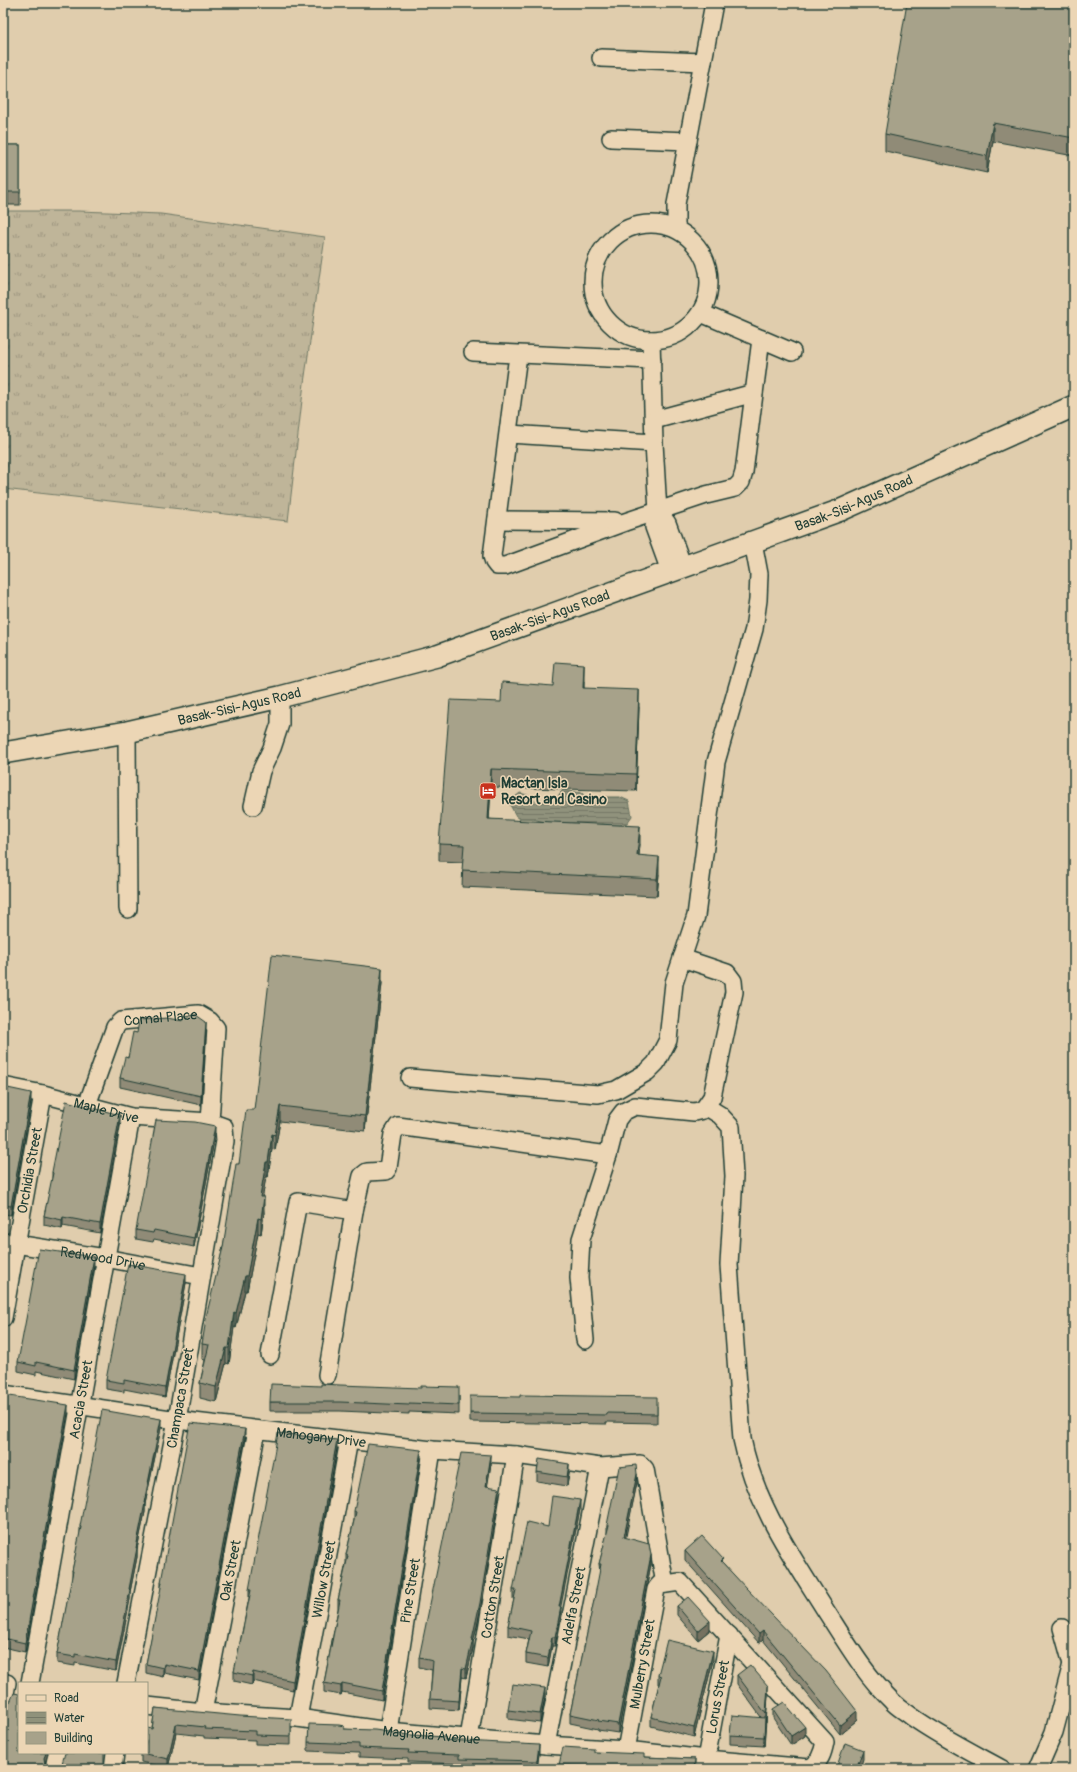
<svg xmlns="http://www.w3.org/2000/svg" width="1077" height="1772" viewBox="0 0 1077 1772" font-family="Pangolin,sans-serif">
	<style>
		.grass { fill: url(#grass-tufts); stroke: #6f7966 }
		.water { fill: url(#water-rules); stroke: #63705f }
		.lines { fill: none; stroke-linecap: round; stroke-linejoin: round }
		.minor-casing { stroke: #1f3d34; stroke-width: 20 }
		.tertiary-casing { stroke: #1f3d34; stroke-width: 24 }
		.minor { stroke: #ecd6b5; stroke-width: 17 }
		.tertiary { stroke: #ecd6b5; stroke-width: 21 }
		.wall { fill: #908b77; stroke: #1f3d34 }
		.shaded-wall { fill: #757161; stroke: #1f3d34 }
		.building { fill: #a7a28a; stroke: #1f3d34 }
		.labels { text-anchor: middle; stroke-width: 3; stroke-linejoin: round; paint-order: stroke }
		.street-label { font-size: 14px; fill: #1f3d34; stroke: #ecd6b5 }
		.poi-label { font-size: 14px; font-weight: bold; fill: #1f3d34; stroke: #ecd6b5; text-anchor: start }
	</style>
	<defs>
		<pattern id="grass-tufts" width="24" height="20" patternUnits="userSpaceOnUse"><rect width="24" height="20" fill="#bfb599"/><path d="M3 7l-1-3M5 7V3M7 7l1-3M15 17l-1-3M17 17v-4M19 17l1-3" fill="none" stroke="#9b947e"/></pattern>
		<pattern id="water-rules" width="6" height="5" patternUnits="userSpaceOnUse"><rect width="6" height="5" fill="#90927b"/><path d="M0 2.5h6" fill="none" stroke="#757866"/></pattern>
	</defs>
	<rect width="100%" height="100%" fill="#e0cdad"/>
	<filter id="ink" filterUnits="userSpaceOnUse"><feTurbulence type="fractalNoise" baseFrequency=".025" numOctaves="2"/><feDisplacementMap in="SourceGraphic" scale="8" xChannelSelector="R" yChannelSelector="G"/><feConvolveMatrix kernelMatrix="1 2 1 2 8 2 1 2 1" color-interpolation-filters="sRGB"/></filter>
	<g filter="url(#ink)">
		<polygon class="grass" points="3,211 79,211 161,214 325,237 304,383 288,521 3,489"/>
		<polygon class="water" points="563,790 582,793 586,797 620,797 629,801 632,816 627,823 615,827 603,824 585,827 552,824 533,819 520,819 516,816 510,805 510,801 520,793 531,796 536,803 556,800 560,793"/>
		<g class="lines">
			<defs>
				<g id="minor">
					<polyline points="601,58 703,62"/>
					<polyline points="611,138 688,141"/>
					<circle cx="651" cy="282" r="58"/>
					<polyline points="676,229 676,204 714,3"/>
					<polyline points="701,313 792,352"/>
					<polyline points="651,340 654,443 658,512 654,527 670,571"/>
					<polyline points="473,352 652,360"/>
					<polyline points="518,355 492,556 494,562 497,566 505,566 625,522 706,495 735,488 741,482 744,472 761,339"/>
					<polyline points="654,420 754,393"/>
					<polyline points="509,434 654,443"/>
					<polyline points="658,512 667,523 683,567"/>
					<polyline points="497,520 615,521"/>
					<polyline points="127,732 128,909"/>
					<polyline points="253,806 261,771 272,748 280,724 280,697"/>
					<polyline points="410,1078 598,1094 616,1090 647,1072 656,1063 668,1040 674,983 696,916 716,762 754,629 758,600 759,574 753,542"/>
					<path id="s1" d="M3 1086 43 1094 131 1117 210 1122 224 1127 225 1141 177 1420 126 1683"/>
					<path id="s2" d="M87 1105 115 1027 121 1021 198 1014 210 1021 216 1028 210 1122"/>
					<path d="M707 1107 720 1115 731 1127 734 1176 729 1265 742 1439C755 1504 791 1555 826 1611 846 1642 865 1675 892 1701 897 1707 905 1711 911 1716 939 1736 971 1752 1002 1769"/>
					<path id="s3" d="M3 1242 105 1258 201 1276"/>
					<path id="s4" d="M3 1318 43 1094"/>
					<polyline points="585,1340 579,1278 581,1239 608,1155 617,1120 623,1112 635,1106 694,1112 703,1110 712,1097 734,992 733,981 727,973 682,958"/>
					<polyline points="270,1355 298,1202 354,1211"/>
					<polyline points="327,1375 354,1211 362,1176 367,1172 386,1171 388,1168 393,1134 398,1126 608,1155"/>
					<path id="s5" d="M3 1394 177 1420 432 1450 516 1455 600 1467 640 1464 645 1469 665 1584"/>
					<polyline points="1062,1628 1072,1664"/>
					<path id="s6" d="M30 1683 131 1117"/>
					<polyline points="3,1704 7,1683"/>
					<path id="s7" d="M147 1706 203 1712 298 1718 388 1731 546 1745 626 1750 706 1759 810 1768C820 1763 823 1752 825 1742L680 1582 659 1585 656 1589 626 1750"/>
					<path id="s8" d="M203 1712 257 1430"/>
					<path id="s9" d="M298 1718 349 1440"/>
					<path id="s10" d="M388 1731 432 1450"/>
					<path id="s11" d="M469 1738 516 1455"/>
					<path id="s12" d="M546 1745 600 1467"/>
					<polyline points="54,1769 57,1753"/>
					<polyline points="113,1769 115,1753"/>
					<path id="s13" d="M705 1769 706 1759 729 1635"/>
					<polyline points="1038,1769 1054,1732 1072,1664 1074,1663"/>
				</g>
				<g id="tertiary">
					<path id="s14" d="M3 753 127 732 280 697 437 656 841 510 1074 406"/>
				</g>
			</defs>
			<use href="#minor" class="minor-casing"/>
			<use href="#tertiary" class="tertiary-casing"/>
			<use href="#minor" class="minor"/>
			<use href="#tertiary" class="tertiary"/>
		</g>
		<g class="wall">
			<polygon points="1074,3 1074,156 993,141 987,173 885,151 885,134"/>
			<rect x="3" y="145" width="17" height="60"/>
			<polygon points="584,681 584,688 639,707 636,791 491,787 489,819 640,844 639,855 659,874 657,896 462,887 463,862 439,861 439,844 501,702 553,686"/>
			<polygon points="382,983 365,1131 280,1121 275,1150 272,1149 268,1177 266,1177 262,1197 264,1213 261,1234 258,1233 247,1291 245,1291 236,1328 234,1327 229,1364 226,1363 216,1402 200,1398 200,1383 205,1360 202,1359 202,1344 223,1247 239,1164 254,1110"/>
			<polygon points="206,1031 201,1105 120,1087 120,1078 137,1033"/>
			<polygon points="3,1087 31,1102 11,1215 3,1214"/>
			<polygon points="120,1124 100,1233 63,1226 62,1229 44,1225 44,1216 52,1181 52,1172"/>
			<polygon points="215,1135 194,1247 154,1239 153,1242 136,1239 136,1230"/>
			<polygon points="94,1266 74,1379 36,1371 36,1375 18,1371 18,1362"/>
			<polygon points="186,1283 165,1397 124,1389 124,1392 106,1389 106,1380"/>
			<polygon points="3,1395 68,1414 25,1652 3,1647"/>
			<polygon points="459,1396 459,1414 409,1412 409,1414 340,1411 270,1411 270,1402"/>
			<polygon points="657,1406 657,1423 607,1422 607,1424 470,1422 470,1413"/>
			<polygon points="161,1428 145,1504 145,1512 137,1549 137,1557 130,1592 130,1599 116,1671 75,1663 75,1666 57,1663 57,1654 72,1579 72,1571 80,1534 80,1526"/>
			<polygon points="245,1438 199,1680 164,1673 163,1677 146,1673 146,1664 161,1591 161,1582"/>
			<polygon points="337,1449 293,1690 253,1681 252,1685 234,1681 234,1672 249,1598 249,1590"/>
			<polygon points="421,1459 382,1700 342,1692 341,1695 324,1692 324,1683 338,1609 338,1600 346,1563 346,1555 354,1520 354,1511"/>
			<polygon points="491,1464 487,1486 499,1497 480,1612 473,1643 473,1648 466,1678 462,1677 459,1710 430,1708 430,1699 432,1670 419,1667 419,1658"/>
			<polygon points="537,1472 569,1473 567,1486 537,1481"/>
			<polygon points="637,1483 625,1538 651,1564 618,1733 598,1730 598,1729 570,1723 570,1714 600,1573 599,1564 607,1534 607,1525"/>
			<polygon points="580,1509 560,1607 561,1616 555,1646 552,1646 548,1667 526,1663 526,1654 529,1639 508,1635 508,1626 514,1599 513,1599 513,1590 548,1527"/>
			<polygon points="685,1551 723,1563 857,1720 840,1734 763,1640 759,1643 685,1560"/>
			<polygon points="677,1606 710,1630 698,1640 677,1615"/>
			<polygon points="713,1660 694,1737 651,1726 651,1717 659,1684 658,1684 658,1675"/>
			<polygon points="737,1675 768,1695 764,1746 730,1744 730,1735 761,1717 737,1684"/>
			<polygon points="545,1697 540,1723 508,1719 508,1710"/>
			<polygon points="155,1708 291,1728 291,1745 255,1744 255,1740 204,1738 204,1736 176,1733 168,1768 141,1762 141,1753 152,1729"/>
			<polygon points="773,1709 805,1736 791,1745 773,1718"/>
			<polygon points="344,1729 445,1740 539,1754 537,1769 459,1768 459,1764 408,1762 408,1759 359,1757 359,1753 308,1751 308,1742"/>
			<polygon points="594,1752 644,1757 695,1759 695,1769 559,1769 559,1765"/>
		</g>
		<g class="shaded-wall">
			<polygon points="993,123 993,141 987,173 987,156"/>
			<polygon points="584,664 584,681 583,705 583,688"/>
			<polygon points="639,690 639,707 636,791 636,774"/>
			<polygon points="491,769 491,787 488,836 488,819"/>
			<polygon points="640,826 640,844 637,872 637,855"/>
			<polygon points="659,857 659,874 657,896 657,879"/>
			<polygon points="382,968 382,983 365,1131 365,1116"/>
			<polygon points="206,1022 206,1031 201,1105 201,1096"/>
			<polygon points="31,1093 31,1102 11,1215 11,1206"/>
			<polygon points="280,1106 280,1121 275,1150 275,1135"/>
			<polygon points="120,1115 120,1124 100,1233 100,1224"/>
			<polygon points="215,1126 215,1135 194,1247 194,1238"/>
			<polygon points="272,1134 272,1149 268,1177 268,1162"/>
			<polygon points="266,1162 266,1177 260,1212 260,1197"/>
			<polygon points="264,1197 264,1213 261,1234 261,1219"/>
			<polygon points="63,1217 63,1226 62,1229 62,1220"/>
			<polygon points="258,1218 258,1233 247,1291 247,1276"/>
			<polygon points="5,1243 5,1252 3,1261 3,1252"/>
			<polygon points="94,1257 94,1266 74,1379 74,1370"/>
			<polygon points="186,1274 186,1283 165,1397 165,1388"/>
			<polygon points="245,1276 245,1291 236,1328 236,1313"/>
			<polygon points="234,1312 234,1327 229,1364 229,1348"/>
			<polygon points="226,1348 226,1363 216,1402 216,1387"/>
			<polygon points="68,1405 68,1414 25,1652 25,1643"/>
			<polygon points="161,1419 161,1428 145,1504 145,1512 137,1549 137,1557 130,1592 130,1599 116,1671 116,1662 129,1589 136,1548 144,1503"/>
			<polygon points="245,1429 245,1438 199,1680 199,1671"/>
			<polygon points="337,1440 337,1449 293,1690 293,1681"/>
			<polygon points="421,1450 421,1459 382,1700 382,1691"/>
			<polygon points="491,1455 491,1464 486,1495 486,1486"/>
			<polygon points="569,1464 569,1473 567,1486 567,1477"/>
			<polygon points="637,1474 637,1483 624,1546 624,1537"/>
			<polygon points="499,1488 499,1497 480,1612 473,1643 473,1648 466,1678 466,1669"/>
			<polygon points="580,1500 580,1509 559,1616 559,1607"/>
			<polygon points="651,1555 651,1564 618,1733 618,1724"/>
			<polygon points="561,1607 561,1616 555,1646 555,1637"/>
			<polygon points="710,1621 710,1630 698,1640 698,1631"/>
			<polygon points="763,1631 763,1640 759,1643 759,1634"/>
			<polygon points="552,1637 552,1646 548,1667 548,1658"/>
			<polygon points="713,1651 713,1660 694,1737 694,1728"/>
			<polygon points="164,1664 164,1673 163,1677 163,1668"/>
			<polygon points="462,1668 462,1677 459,1710 459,1701"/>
			<polygon points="253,1672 253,1681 252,1685 252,1676"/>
			<polygon points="342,1683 342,1692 341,1695 341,1686"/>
			<polygon points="768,1686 768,1695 766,1723 766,1714"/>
			<polygon points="545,1688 545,1697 540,1723 540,1714"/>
			<polygon points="857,1711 857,1720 840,1734 840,1725"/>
			<polygon points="765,1718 765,1727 764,1746 764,1737"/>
			<polygon points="176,1724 176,1733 168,1768 168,1759"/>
			<polygon points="805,1727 805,1736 791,1745 791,1736"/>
			<polygon points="539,1745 539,1754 537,1769 537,1761"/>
			<polygon points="863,1750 863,1759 860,1769 856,1769"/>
			<polygon points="46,1753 48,1753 44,1767 44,1758"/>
		</g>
		<g class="building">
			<polygon points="907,3 1074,3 1074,138 993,123 987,156 885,134"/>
			<rect x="3" y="145" width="17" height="47"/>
			<polygon points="555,662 584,664 583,688 639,690 636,774 491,769 488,819 640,826 637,855 659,857 657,879 462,870 464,845 439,844 450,700 501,702 502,682 553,686"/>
			<polygon points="272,955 382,968 365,1116 280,1106 275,1135 272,1134 268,1162 266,1162 260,1197 264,1197 261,1219 258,1218 247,1276 245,1276 236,1313 234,1312 229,1348 226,1348 216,1387 200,1383 209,1345 202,1344 207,1313 223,1247 236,1164 239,1164 246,1110 254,1110"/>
			<polygon points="196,1015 206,1022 201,1096 120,1078 125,1057 128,1058 133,1032 137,1033 139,1020 167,1018 183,1021 184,1016"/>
			<polygon points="3,1087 31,1093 11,1206 3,1205"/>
			<polygon points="66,1101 120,1115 100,1224 63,1217 62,1220 44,1216 53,1173 52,1172"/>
			<polygon points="156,1120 195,1122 215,1126 194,1238 154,1230 153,1233 136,1230"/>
			<polygon points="3,1243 5,1243 3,1252"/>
			<polygon points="39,1249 94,1257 74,1370 36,1362 36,1366 18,1362"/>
			<polygon points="128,1264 186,1274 165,1388 124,1380 124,1383 106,1380"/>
			<polygon points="271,1384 321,1386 321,1384 340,1385 421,1388 421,1386 459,1387 459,1405 409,1403 409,1405 340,1402 270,1402"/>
			<polygon points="3,1395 68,1405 25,1643 3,1638"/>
			<polygon points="520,1395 657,1397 657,1414 607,1413 607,1415 470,1413 470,1396 520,1397"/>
			<polygon points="102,1410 142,1417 143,1416 161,1419 144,1503 145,1503 136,1548 137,1548 129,1589 130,1590 116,1662 75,1654 75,1657 57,1654 73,1571 72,1571 81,1527 80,1526"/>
			<polygon points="190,1423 245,1429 199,1671 164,1664 163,1668 146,1664 162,1582 161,1582"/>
			<polygon points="278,1433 337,1440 293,1681 253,1672 252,1676 234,1672 251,1590 249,1590"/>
			<polygon points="368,1444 421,1450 382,1691 342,1683 341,1686 324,1683 340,1600 338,1600 348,1556 346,1555 356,1512 354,1511"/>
			<polygon points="461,1453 491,1455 486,1486 499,1488 480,1603 472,1639 473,1639 466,1669 462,1668 459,1701 430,1699 433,1661 419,1658"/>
			<polygon points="539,1459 569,1464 567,1477 537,1472"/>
			<polygon points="636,1465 637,1474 624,1537 649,1544 651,1555 618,1724 598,1721 599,1720 570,1714 594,1600 601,1564 599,1564 609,1525 607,1525 619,1467"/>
			<polygon points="552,1496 580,1500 559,1607 561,1607 555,1637 552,1637 548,1658 526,1654 531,1631 508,1626 516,1590 513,1590 527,1522 548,1527"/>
			<polygon points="702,1536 723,1559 721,1561 746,1588 826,1671 857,1711 840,1725 763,1631 759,1634 685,1551"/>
			<polygon points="688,1597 710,1621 698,1631 677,1606"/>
			<polygon points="667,1640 713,1651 694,1728 651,1717 661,1676 658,1675"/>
			<polygon points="750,1665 768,1686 766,1714 737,1675"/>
			<polygon points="512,1684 545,1688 540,1714 508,1710"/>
			<polygon points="14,1693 19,1694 19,1753 46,1753 44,1758 45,1764 48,1768 50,1769 3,1769 3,1704 10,1702"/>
			<polygon points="784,1702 805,1727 791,1736 773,1709"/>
			<polygon points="155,1708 240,1716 291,1719 291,1736 255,1735 255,1731 204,1729 205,1727 176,1724 168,1759 141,1753 147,1753 147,1728 152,1729"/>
			<polygon points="732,1715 765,1718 764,1737 730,1735"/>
			<polygon points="309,1724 339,1725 344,1726 344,1729 375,1730 395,1733 395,1734 445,1737 445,1740 539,1745 537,1761 459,1759 459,1755 408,1753 409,1750 359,1748 359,1744 308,1742"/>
			<polygon points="845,1743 863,1750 856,1769 836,1769"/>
			<polygon points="563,1747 594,1749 594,1752 644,1754 644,1757 695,1759 694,1769 608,1769 608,1767 559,1765"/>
			<polygon points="65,1753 104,1753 104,1764 109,1769 55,1769 61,1767"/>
			<polygon points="738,1766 824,1769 738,1769"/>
		</g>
	</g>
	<defs>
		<symbol id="hotel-square" viewBox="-11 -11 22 22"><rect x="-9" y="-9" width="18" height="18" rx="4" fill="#c8321e" stroke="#ecd6b5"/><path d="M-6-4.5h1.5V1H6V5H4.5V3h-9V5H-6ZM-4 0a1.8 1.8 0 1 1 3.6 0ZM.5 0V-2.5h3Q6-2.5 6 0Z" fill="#fff"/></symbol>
	</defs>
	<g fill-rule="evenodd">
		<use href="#hotel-square" x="478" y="781" width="20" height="20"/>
	</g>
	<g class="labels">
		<g class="street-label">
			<text dy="5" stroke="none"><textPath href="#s14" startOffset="889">Basak-Sisi-Agus Road</textPath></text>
			<text dy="5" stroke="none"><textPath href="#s14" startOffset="565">Basak-Sisi-Agus Road</textPath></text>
			<text dy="5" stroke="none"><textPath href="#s14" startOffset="241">Basak-Sisi-Agus Road</textPath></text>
			<text dy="5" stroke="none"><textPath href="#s2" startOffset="131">Cornal Place</textPath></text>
			<text dy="5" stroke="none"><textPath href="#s1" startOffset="106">Maple Drive</textPath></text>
			<text dy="5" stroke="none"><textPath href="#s4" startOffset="150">Orchidia Street</textPath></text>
			<text dy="5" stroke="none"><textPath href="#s3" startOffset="101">Redwood Drive</textPath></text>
			<text transform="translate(180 1398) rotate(-80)" y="5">Champaca Street</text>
			<text dy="5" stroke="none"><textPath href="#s6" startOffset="288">Acacia Street</textPath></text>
			<text dy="5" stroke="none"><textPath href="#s5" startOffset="321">Mahogany Drive</textPath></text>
			<text dy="5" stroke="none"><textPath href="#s8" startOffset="144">Oak Street</textPath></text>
			<text dy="5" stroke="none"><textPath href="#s9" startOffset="141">Willow Street</textPath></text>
			<text dy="5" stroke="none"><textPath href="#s10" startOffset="142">Pine Street</textPath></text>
			<text dy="5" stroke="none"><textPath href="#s11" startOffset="143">Cotton Street</textPath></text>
			<text dy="5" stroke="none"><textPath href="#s12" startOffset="142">Adelfa Street</textPath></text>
			<text transform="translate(642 1664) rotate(-80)" y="5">Mulberry Street</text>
			<text dy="5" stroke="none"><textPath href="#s13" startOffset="73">Lorus Street</textPath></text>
			<text dy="5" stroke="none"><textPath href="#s7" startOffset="286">Magnolia Avenue</textPath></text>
		</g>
		<g class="poi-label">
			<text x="501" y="788">Mactan Isla<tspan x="501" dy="16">Resort and Casino</tspan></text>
		</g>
	</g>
	<rect width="1077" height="1772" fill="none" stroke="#ecd6b5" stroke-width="16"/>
	<rect x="8" y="8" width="1061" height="1756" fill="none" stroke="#1f3d34" stroke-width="1.5" filter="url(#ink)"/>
	<rect x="18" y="1682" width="130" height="72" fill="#ecd6b5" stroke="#9a9981"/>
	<rect x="26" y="1695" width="20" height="6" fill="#ecd6b5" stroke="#9a9981"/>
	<text x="54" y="1702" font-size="12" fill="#1f3d34">Road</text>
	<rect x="26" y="1712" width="20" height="12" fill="url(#water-rules)" stroke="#9a9981"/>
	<text x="54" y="1722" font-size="12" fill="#1f3d34">Water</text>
	<rect x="26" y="1732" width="20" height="12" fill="#a7a28a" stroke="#9a9981"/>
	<text x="54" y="1742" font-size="12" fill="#1f3d34">Building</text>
</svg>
